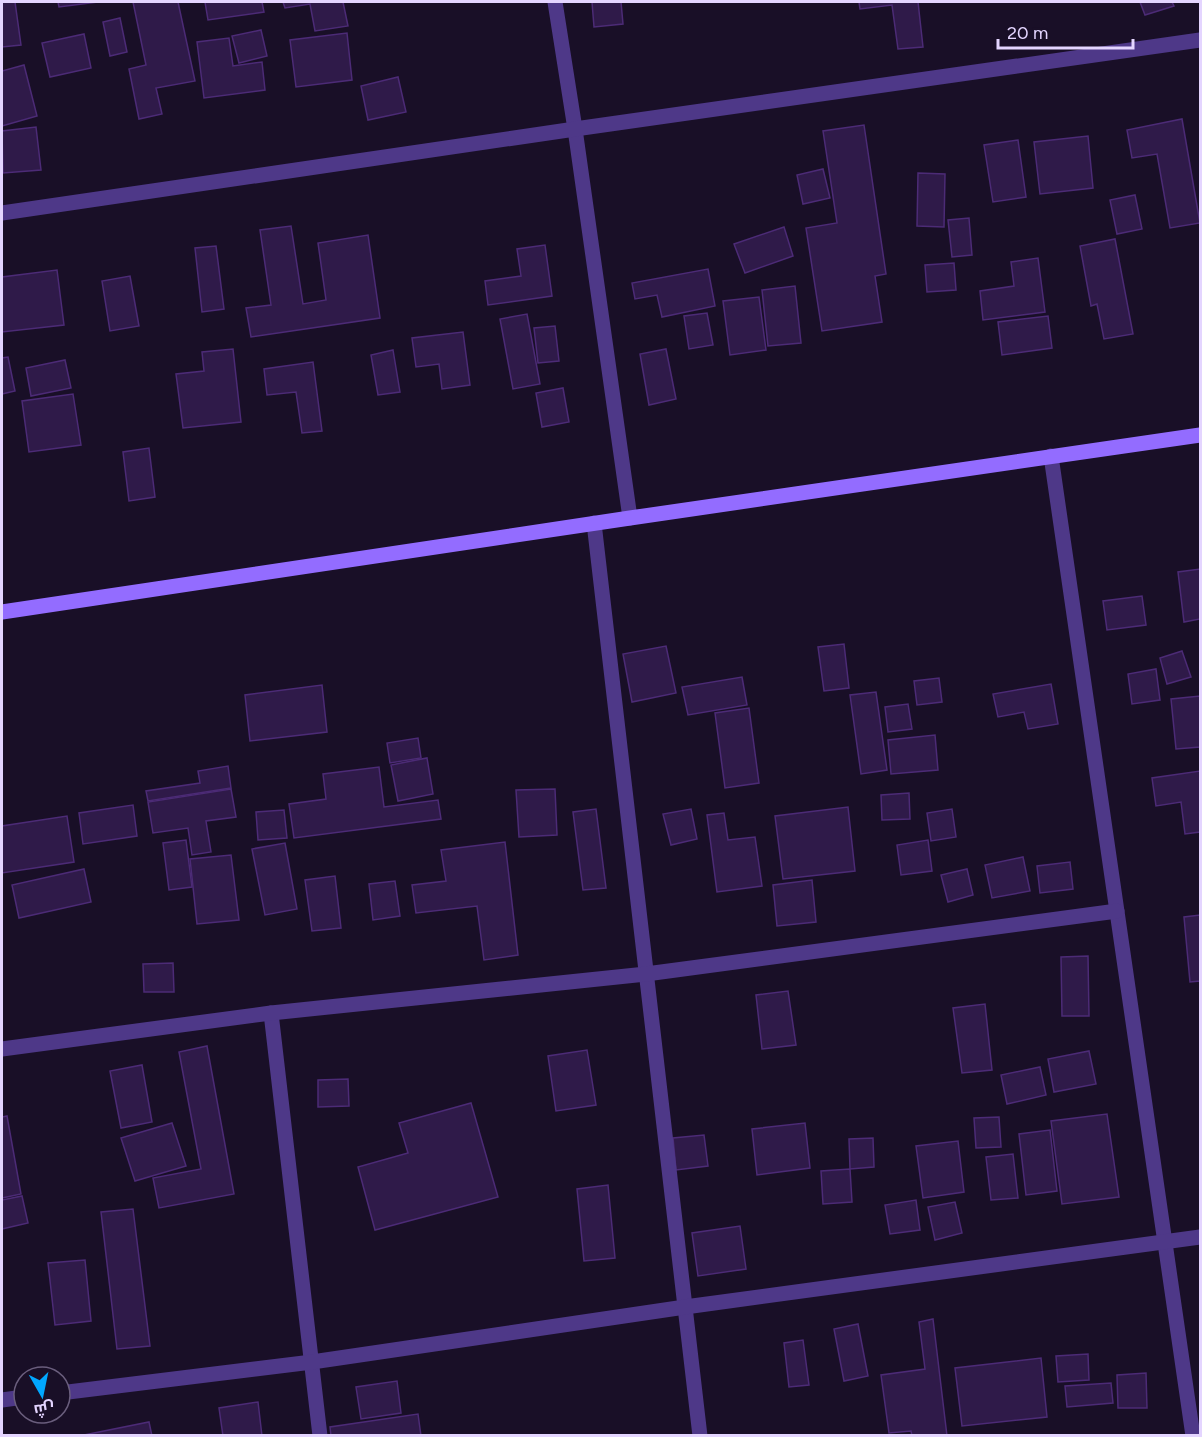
<svg xmlns="http://www.w3.org/2000/svg" width="1202" height="1437" viewBox="0 0 1202 1437" font-family="Figtree,Cairo,sans-serif">
	<style>
		.building { fill: #2f1a49; stroke: #4c2b76; stroke-width: 1.5 }
		.lines { fill: none; stroke-linecap: round; stroke-linejoin: round }
		.street { stroke: #4e3888; stroke-width: 15 }
		.secondary { stroke: #936cff; stroke-width: 15 }
	</style>
	<rect width="100%" height="100%" fill="#190f27"/>
	<g class="building">
		<polygon points="2,2 15,2 21,45 2,47"/>
		<polygon points="58,2 98,2 59,7"/>
		<polygon points="133,2 178,2 195,81 156,88 162,114 139,119 129,69 146,65"/>
		<polygon points="205,2 262,2 264,12 208,20"/>
		<polygon points="283,2 343,2 348,26 315,31 310,4 285,8"/>
		<polygon points="592,2 621,2 623,24 594,27"/>
		<polygon points="859,2 918,2 923,47 898,49 892,5 860,9"/>
		<polygon points="1140,2 1172,2 1174,6 1145,15"/>
		<polygon points="120,18 127,52 110,56 103,22"/>
		<polygon points="261,30 267,56 239,63 232,36"/>
		<polygon points="347,33 352,80 296,87 290,40"/>
		<polygon points="84,34 91,68 50,77 42,43"/>
		<polygon points="229,38 233,66 262,62 265,90 204,98 197,42"/>
		<polygon points="24,65 37,116 2,126 2,71"/>
		<polygon points="398,77 406,112 368,120 361,86"/>
		<polygon points="1182,119 1200,223 1170,228 1157,154 1132,158 1127,130"/>
		<polygon points="864,125 886,274 875,276 882,322 822,331 806,228 837,223 823,131"/>
		<polygon points="36,127 41,170 3,173 2,131"/>
		<polygon points="1088,136 1093,188 1040,194 1034,142"/>
		<polygon points="1018,140 1026,197 993,202 984,145"/>
		<polygon points="823,169 830,198 803,204 797,175"/>
		<polygon points="918,173 945,174 944,227 917,226"/>
		<polygon points="1135,195 1142,229 1117,234 1110,200"/>
		<polygon points="969,218 972,255 952,257 948,220"/>
		<polygon points="291,226 303,304 326,300 318,243 368,235 380,318 251,337 246,308 271,305 260,230"/>
		<polygon points="784,227 793,256 745,273 734,244"/>
		<polygon points="1115,239 1133,334 1104,339 1097,304 1091,306 1080,246"/>
		<polygon points="545,245 552,296 488,305 485,281 521,276 517,249"/>
		<polygon points="216,246 224,309 202,312 195,248"/>
		<polygon points="1038,258 1045,312 983,320 980,291 1014,286 1011,262"/>
		<polygon points="954,263 956,290 927,292 925,265"/>
		<polygon points="708,269 715,306 662,317 657,295 635,299 632,283"/>
		<polygon points="57,270 64,325 2,332 2,277"/>
		<polygon points="130,276 139,326 110,331 102,281"/>
		<polygon points="795,286 801,343 768,346 762,290"/>
		<polygon points="759,297 766,350 730,355 723,301"/>
		<polygon points="707,313 713,345 689,349 684,316"/>
		<polygon points="527,314 540,384 513,389 500,319"/>
		<polygon points="1048,316 1052,348 1002,355 998,322"/>
		<polygon points="555,326 559,361 538,363 534,328"/>
		<polygon points="463,332 470,385 442,389 439,364 416,367 412,338"/>
		<polygon points="233,349 241,422 183,428 176,374 204,371 202,352"/>
		<polygon points="666,349 676,399 649,405 640,354"/>
		<polygon points="393,350 400,392 378,395 371,355"/>
		<polygon points="8,357 15,391 2,394 2,358"/>
		<polygon points="65,360 71,388 31,396 26,368"/>
		<polygon points="313,362 322,431 302,433 296,392 267,395 264,369"/>
		<polygon points="563,388 569,422 542,427 536,393"/>
		<polygon points="73,394 81,445 29,452 22,401"/>
		<polygon points="149,448 155,497 129,501 123,452"/>
		<polygon points="1200,569 1200,619 1184,622 1178,572"/>
		<polygon points="1142,596 1146,625 1107,630 1103,601"/>
		<polygon points="844,644 849,688 824,691 818,647"/>
		<polygon points="666,646 676,693 632,702 623,654"/>
		<polygon points="1182,651 1191,677 1167,684 1160,658"/>
		<polygon points="1156,669 1160,700 1132,704 1128,674"/>
		<polygon points="742,677 747,705 688,715 682,687"/>
		<polygon points="939,678 942,702 917,705 914,681"/>
		<polygon points="1051,684 1058,724 1028,729 1024,712 998,717 993,694"/>
		<polygon points="322,685 327,732 250,741 245,695"/>
		<polygon points="876,692 887,770 861,774 850,695"/>
		<polygon points="1200,696 1200,747 1176,749 1171,699"/>
		<polygon points="908,704 912,729 888,732 885,707"/>
		<polygon points="749,708 759,783 725,788 715,713"/>
		<polygon points="935,735 938,770 891,774 888,740"/>
		<polygon points="418,738 421,758 390,763 387,743"/>
		<polygon points="427,758 433,794 398,801 391,765"/>
		<polygon points="228,766 231,788 148,801 146,791 200,783 198,771"/>
		<polygon points="379,767 384,807 438,800 441,819 294,838 289,804 326,799 323,774"/>
		<polygon points="1200,771 1200,832 1185,834 1181,802 1156,806 1152,778"/>
		<polygon points="231,789 236,817 206,821 211,852 192,855 188,828 153,833 148,802"/>
		<polygon points="555,789 557,835 519,837 516,790"/>
		<polygon points="909,793 910,819 882,820 881,795"/>
		<polygon points="133,805 137,836 83,844 79,813"/>
		<polygon points="848,807 855,871 783,879 775,816"/>
		<polygon points="596,809 606,888 583,890 573,812"/>
		<polygon points="691,809 697,839 671,845 663,814"/>
		<polygon points="952,809 956,837 931,841 927,813"/>
		<polygon points="284,810 287,838 258,840 256,812"/>
		<polygon points="724,813 728,840 755,837 762,886 717,892 707,815"/>
		<polygon points="67,816 74,862 2,873 2,826"/>
		<polygon points="186,840 192,887 169,890 163,843"/>
		<polygon points="928,840 932,871 901,875 897,845"/>
		<polygon points="505,842 518,955 484,960 477,906 416,913 412,885 446,881 441,850"/>
		<polygon points="285,843 297,909 265,915 252,849"/>
		<polygon points="231,855 239,920 197,924 190,859"/>
		<polygon points="1023,857 1030,891 992,898 985,865"/>
		<polygon points="1070,862 1073,889 1040,893 1037,866"/>
		<polygon points="84,869 91,902 19,918 12,885"/>
		<polygon points="967,869 973,895 948,902 941,875"/>
		<polygon points="335,876 341,928 312,931 305,880"/>
		<polygon points="812,880 816,922 777,926 773,885"/>
		<polygon points="395,881 400,916 373,920 369,884"/>
		<polygon points="1200,915 1200,981 1190,982 1184,917"/>
		<polygon points="1088,956 1089,1016 1062,1016 1061,957"/>
		<polygon points="173,963 174,992 144,992 143,964"/>
		<polygon points="788,991 796,1045 762,1049 756,995"/>
		<polygon points="985,1004 992,1070 962,1073 953,1008"/>
		<polygon points="207,1046 234,1194 159,1208 153,1178 201,1169 179,1052"/>
		<polygon points="587,1050 596,1105 556,1111 548,1056"/>
		<polygon points="1089,1051 1096,1084 1054,1092 1048,1059"/>
		<polygon points="142,1065 152,1122 121,1128 110,1071"/>
		<polygon points="1040,1067 1046,1095 1007,1104 1001,1075"/>
		<polygon points="348,1079 349,1106 318,1107 318,1080"/>
		<polygon points="471,1103 498,1197 375,1230 358,1167 408,1153 399,1123"/>
		<polygon points="1107,1114 1119,1197 1062,1204 1051,1121"/>
		<polygon points="7,1116 21,1194 2,1198 2,1117"/>
		<polygon points="999,1117 1001,1147 976,1148 974,1118"/>
		<polygon points="172,1123 186,1166 135,1181 121,1138"/>
		<polygon points="805,1123 810,1168 757,1175 752,1129"/>
		<polygon points="1050,1130 1057,1191 1026,1195 1019,1134"/>
		<polygon points="704,1135 708,1166 676,1170 673,1138"/>
		<polygon points="873,1138 874,1167 850,1169 849,1139"/>
		<polygon points="958,1141 964,1192 923,1198 916,1146"/>
		<polygon points="1013,1154 1018,1198 991,1200 986,1157"/>
		<polygon points="850,1169 852,1202 823,1204 821,1171"/>
		<polygon points="608,1185 615,1258 584,1261 577,1189"/>
		<polygon points="22,1196 28,1223 2,1229 2,1200"/>
		<polygon points="916,1200 920,1230 890,1234 885,1205"/>
		<polygon points="955,1202 962,1233 935,1240 928,1207"/>
		<polygon points="133,1209 150,1346 117,1349 101,1212"/>
		<polygon points="740,1226 746,1269 698,1276 692,1233"/>
		<polygon points="85,1260 91,1321 55,1325 48,1263"/>
		<polygon points="933,1319 947,1436 912,1436 911,1431 889,1433 881,1375 925,1369 919,1322"/>
		<polygon points="858,1324 868,1376 844,1381 834,1329"/>
		<polygon points="803,1340 809,1385 789,1387 784,1343"/>
		<polygon points="1088,1354 1089,1380 1058,1382 1056,1356"/>
		<polygon points="1041,1358 1047,1417 962,1426 955,1368"/>
		<polygon points="1146,1373 1147,1408 1118,1408 1117,1375"/>
		<polygon points="397,1381 401,1413 361,1419 356,1387"/>
		<polygon points="1111,1383 1113,1403 1067,1407 1065,1386"/>
		<polygon points="258,1402 262,1436 223,1436 219,1408"/>
		<polygon points="418,1414 421,1436 331,1436 330,1427"/>
		<polygon points="149,1422 152,1436 79,1436"/>
	</g>
	<g class="lines">
		<g class="street">
			<polyline points="555,2 575,129 630,518"/>
			<polyline points="2,213 575,129 1200,40"/>
			<polyline points="1051,456 1193,1436"/>
			<polyline points="594,523 700,1436"/>
			<polyline points="271,1013 320,1436"/>
			<polyline points="2,1049 271,1013 646,974 1117,911"/>
			<polyline points="60,1393 312,1362 685,1307 1200,1237"/>
			<polyline points="2,1400 24,1397"/>
		</g>
		<polyline class="secondary" points="2,612 630,518 1200,435"/>
	</g>
	<rect width="1202" height="1437" fill="none" stroke="#e4d5ff" stroke-width="6"/>
	<g transform="translate(42 1395) rotate(171)"><circle r="28" fill="#190f27" stroke="#6a5e7d" stroke-width="1.5"/>
	<path d="M0-4.5L10 22L0 15L-10 22Z" fill="#01a7ff"/>
	<text y="-9" font-size="16" font-weight="bold" text-anchor="middle" fill="#e4d5ff">ش</text>
	</g>
	<path d="M998 39v9h135v-9" fill="none" stroke="#e4d5ff" stroke-width="3"/>
	<text x="1007" y="39" font-size="18" fill="#e4d5ff" stroke="#190f27" stroke-width="4.5" paint-order="stroke">20 m</text>
</svg>
